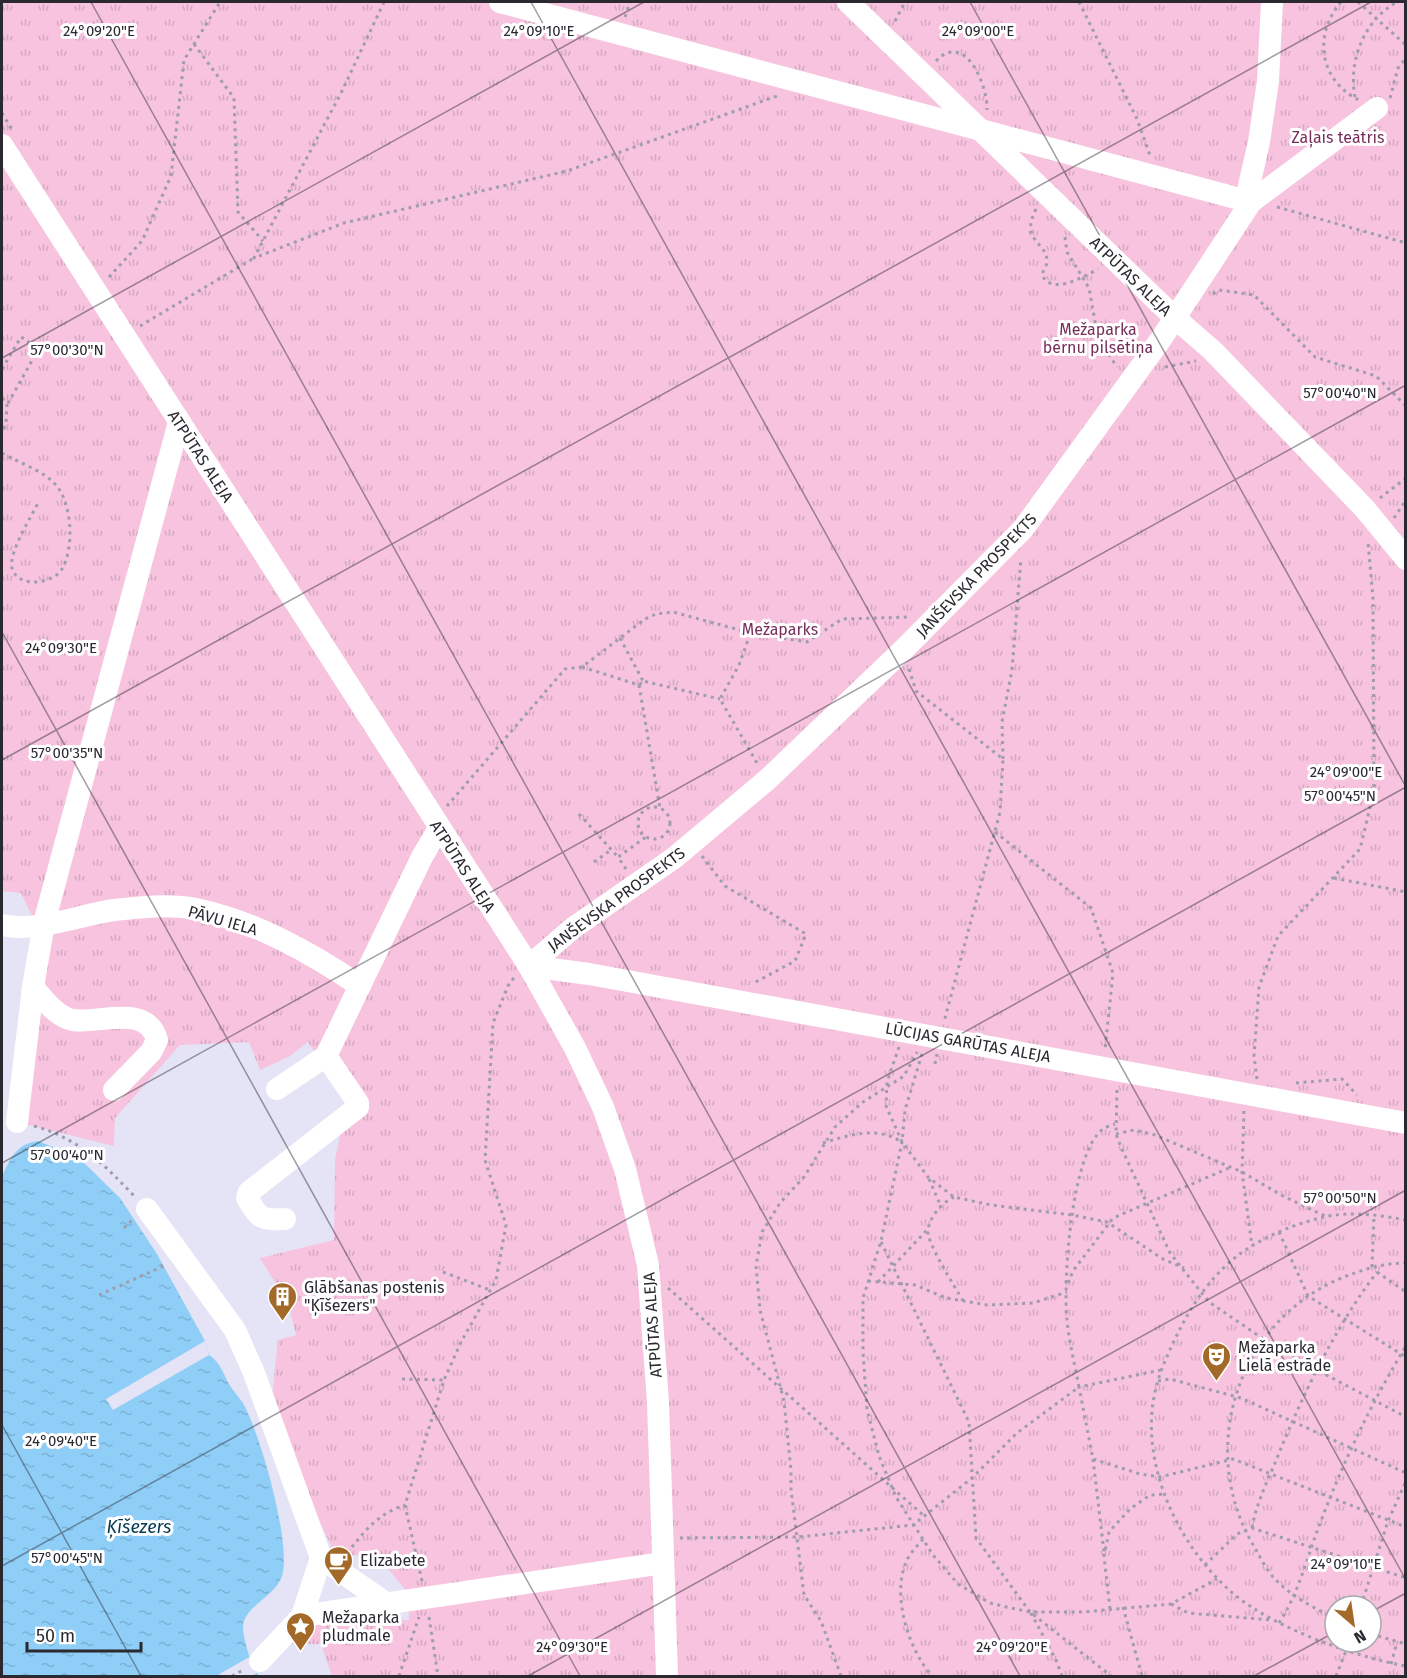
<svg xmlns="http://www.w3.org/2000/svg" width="1407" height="1678" viewBox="0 0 1407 1678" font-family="'Fira Sans',sans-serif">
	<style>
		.park { fill: url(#park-tufts); fill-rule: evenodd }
		.pitch { fill: #f7c3df }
		.water { fill: url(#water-ripples) }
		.pier { fill: #e5e3f6 }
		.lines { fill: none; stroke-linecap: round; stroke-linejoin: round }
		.path { stroke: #9f9dac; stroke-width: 3; stroke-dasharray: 3 4.5; stroke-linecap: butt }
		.minor { stroke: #fff; stroke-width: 22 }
		.ticks { fill: none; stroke: #2a2930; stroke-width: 1.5; stroke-opacity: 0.45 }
		.labels { text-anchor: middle; stroke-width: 6; stroke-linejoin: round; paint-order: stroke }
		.park-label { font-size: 16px; fill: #762d5a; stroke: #fff }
		.street-label { font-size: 16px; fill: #2a2930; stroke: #fff }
		.poi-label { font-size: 16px; fill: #2a2930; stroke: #fff; text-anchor: start }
		.water-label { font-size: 18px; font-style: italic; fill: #043954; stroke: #fff }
		.ticks-label { font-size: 15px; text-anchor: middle; fill: #2a2930; stroke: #fff; stroke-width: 6; stroke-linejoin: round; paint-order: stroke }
	</style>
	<defs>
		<pattern id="park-tufts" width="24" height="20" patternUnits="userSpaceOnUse" patternTransform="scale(1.5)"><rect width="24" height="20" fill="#f7c3df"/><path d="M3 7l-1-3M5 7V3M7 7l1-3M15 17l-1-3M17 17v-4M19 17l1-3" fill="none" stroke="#d4a8c0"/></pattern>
		<pattern id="water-ripples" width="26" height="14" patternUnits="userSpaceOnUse" patternTransform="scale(1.5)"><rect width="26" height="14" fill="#8fcef7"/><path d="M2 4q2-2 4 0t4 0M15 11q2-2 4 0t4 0" fill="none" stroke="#7cb1d4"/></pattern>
	</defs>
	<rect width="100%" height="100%" fill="#e5e3f6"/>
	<path class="park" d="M2 2H1405V1676H332L321 1644H286L305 1623 409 1620 408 1593 380 1559 334 1552 270 1416 278 1340 296 1335 288 1303 260 1258 334 1240 335 1160 347 1101 308 1042 290 1056 260 1070 249 1042 180 1045 115 1118 114 1146 17 1122 45 943 21 893 2 891ZM1335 1606H1371V1642H1335Z"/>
	<polygon class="pitch" points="567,834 573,834 602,874 600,881 582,893 576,891 547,852 548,847"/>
	<path class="water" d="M38 1141 78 1157 120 1198 157 1254 205 1341 209 1355C220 1362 223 1373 229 1384 233 1391 239 1397 243 1403 260 1433 292 1544 282 1576 275 1597 247 1604 243 1625 242 1635 252 1670 259 1676H2V1176C11 1158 16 1144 38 1141Z"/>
	<g class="pier">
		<polygon points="205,1341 209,1355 113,1410 106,1399"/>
		<polygon points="251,1656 259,1672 251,1676 216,1676"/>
	</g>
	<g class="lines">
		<g class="path">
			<polyline points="384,2 342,91 254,258 344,223 567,171 780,95"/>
			<polyline points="1079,2 1137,119 1151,158"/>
			<path d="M1341 2C1313 35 1319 80 1359 100"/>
			<polyline points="1358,2 1406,45"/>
			<polyline points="625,17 630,2"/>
			<polyline points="895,21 905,2"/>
			<polyline points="194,44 234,98 238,212 263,241"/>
			<path d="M936 61C966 30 988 87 987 110"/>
			<path d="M1355 97C1348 61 1364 20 1397 2"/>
			<polyline points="1390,98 1398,68 1406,58"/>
			<polyline points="2,113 12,130"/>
			<polyline points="1277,207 1406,243"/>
			<path d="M1036 209C1019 242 1048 242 1047 262 1047 266 1043 270 1042 275 1052 296 1083 277 1098 269"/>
			<polyline points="1065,237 1067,252 1089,288 1098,338 1117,367"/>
			<polyline points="109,277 142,241 171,176 184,60 220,2"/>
			<polyline points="1213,294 1219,290 1254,295 1315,357 1376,376 1406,406"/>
			<polyline points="140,326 254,258"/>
			<polyline points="1165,367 1196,361"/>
			<polyline points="2,369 21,337 28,341 34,357 7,405"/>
			<polyline points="2,398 7,405 6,423 2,433"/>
			<path d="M2 453C19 463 48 472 59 489 72 509 74 548 62 569 53 584 18 589 12 568 8 553 32 516 39 501"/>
			<polyline points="1380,498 1406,478"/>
			<polyline points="1394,518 1406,500"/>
			<polyline points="750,634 739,665 720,699 757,763"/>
			<polyline points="620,638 643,681"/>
			<polyline points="582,667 639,685 643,681 720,699"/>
			<polyline points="909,669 916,691 1003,759 1000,812 944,1022"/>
			<polyline points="639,685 660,808"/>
			<polyline points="1003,759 1002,722 1012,670 1021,558"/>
			<polyline points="447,806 565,669 582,667 645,619 656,614 673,612 751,633 807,642 842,619 910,617"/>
			<circle cx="654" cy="823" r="16"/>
			<polyline points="579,814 618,857"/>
			<polyline points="995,832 1091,908 1113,973 1105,1050"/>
			<polyline points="702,856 725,886 806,934 795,961 752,984"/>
			<polyline points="594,862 611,850"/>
			<polyline points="626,869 618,857 646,837"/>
			<polyline points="1334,878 1406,892"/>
			<polyline points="899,1047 887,1082 886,1106 902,1142 928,1177 954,1197 991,1205 1072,1215 1107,1222 1163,1259 1184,1268"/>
			<polyline points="922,1054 905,1110 902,1142 881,1241 863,1298 863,1352 867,1409 879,1456 896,1497 933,1555 958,1584 990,1603 1011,1608 1030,1612 1083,1612 1171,1604 1217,1579"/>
			<polyline points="935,1064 937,1054"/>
			<polyline points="1257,1079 1254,1056 1259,987 1278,936 1360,849 1374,791 1373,598 1368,542"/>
			<polyline points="1296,1083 1342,1079 1357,1095"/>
			<polyline points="1117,1090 1116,1134 1121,1147 1170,1253 1209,1302 1281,1351 1406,1417"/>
			<polyline points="1244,1111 1242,1172 1252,1246"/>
			<path d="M34 1126C78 1138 105 1165 135 1197"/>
			<polyline points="1116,1134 1134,1130 1155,1135 1242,1172 1283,1196 1325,1216"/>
			<path d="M823 1143C849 1135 876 1126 900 1141"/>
			<polyline points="929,1179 940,1204"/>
			<path d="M954 1197C942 1203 931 1215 928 1229 925 1241 956 1288 963 1301"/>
			<path d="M1406 1220C1380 1215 1350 1211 1324 1217 1286 1226 1257 1241 1237 1256 1213 1275 1195 1300 1181 1327 1169 1351 1157 1375 1153 1403 1143 1473 1182 1551 1235 1595 1275 1628 1355 1657 1406 1666"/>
			<polyline points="124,1228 132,1220"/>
			<polyline points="1279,1232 1308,1296 1406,1357"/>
			<polyline points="881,1242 969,1422 976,1538 1030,1612 1111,1676"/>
			<polyline points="1372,1267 1374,1215"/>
			<polyline points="443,1272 490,1290"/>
			<polyline points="1377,1272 1406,1292"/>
			<polyline points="868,1281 915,1285 946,1298 987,1305 1033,1303 1067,1292"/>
			<polyline points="878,1282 928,1229"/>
			<polyline points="1068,1283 1073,1271 1113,1218 1229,1168"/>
			<polyline points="668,1288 924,1516"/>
			<polyline points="99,1295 166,1265"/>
			<polyline points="1161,1370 1079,1387 1093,1459 1140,1474 1160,1477 1233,1459 1406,1527"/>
			<polyline points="402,1379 444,1380"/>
			<polyline points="1158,1381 1170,1379 1241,1398 1406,1473"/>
			<polyline points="1093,1459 1104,1552"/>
			<path d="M1252 1528C1256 1505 1266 1484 1275 1463 1302 1396 1334 1329 1377 1272"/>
			<path d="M680 1538 798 1537 913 1525 972 1478 1017 1433 1079 1387C1075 1365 1069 1342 1067 1320 1063 1282 1071 1152 1103 1129 1106 1127 1111 1125 1115 1124"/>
			<path d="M923 1539C918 1545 912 1551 908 1558 890 1592 908 1649 932 1676"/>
			<path d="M347 1553C365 1531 377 1514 405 1505"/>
			<polyline points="1205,1565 1237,1534 1252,1528 1406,1578"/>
			<polyline points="422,1581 405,1505 444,1380 461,1342 496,1280 506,1225 485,1160 493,1023 508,986 515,976"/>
			<polyline points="1171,1604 1188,1613 1271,1620"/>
			<polyline points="1361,1606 1388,1521 1406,1481"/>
			<polyline points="1123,1607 1142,1676"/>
			<polyline points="1110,1609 1104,1556 1109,1532 1130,1509 1150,1495 1165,1494"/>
			<polyline points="1031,1613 1056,1660 1062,1676"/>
			<polyline points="429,1617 438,1676"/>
			<path d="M1335 1619C1315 1608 1294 1598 1278 1582 1268 1573 1261 1559 1255 1548 1196 1452 1236 1324 1339 1279 1361 1270 1382 1263 1406 1263"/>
			<path d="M1279 1623C1300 1591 1307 1556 1321 1521 1344 1460 1372 1402 1406 1346"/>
			<polyline points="1371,1634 1406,1644"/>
			<polyline points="1391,1664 1397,1642"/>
			<polyline points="232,1676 245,1669"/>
			<polyline points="399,1676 419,1617"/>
			<polyline points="841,1676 821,1621 804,1595 791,1489 791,1470 784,1401 760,1310 756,1266 762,1232 780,1203 804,1177 835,1127 863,1102 904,1076 917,1052"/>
			<polyline points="1336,1676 1346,1651"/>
		</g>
		<g class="minor">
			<polyline points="500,2 1251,202 1377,108"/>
			<polyline points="848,2 1175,318 1213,351 1365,509 1406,559"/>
			<polyline points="2,145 529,966 575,1048 603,1107 625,1169 648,1265 658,1402 667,1676"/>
			<path d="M2 925C37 933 79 915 114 910 140 907 170 904 196 909 256 922 310 952 360 986"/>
			<polyline points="529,966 573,928 674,858 767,780 903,650 1023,529 1161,339 1251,202 1248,190 1259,142 1268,81 1272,2"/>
			<polyline points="529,966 589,974 1406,1123"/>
			<path d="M33 987C43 999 57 1017 73 1020 100 1024 147 1003 157 1040L151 1052 114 1090"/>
			<polyline points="277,1089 326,1056 422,857 439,828"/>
			<polyline points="17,1122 33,987 44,923 179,422"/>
			<polyline points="147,1209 235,1330 254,1373 321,1558"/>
			<path d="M285 1219C260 1220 260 1219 247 1198L249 1192 358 1107V1103L326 1056"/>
			<polyline points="386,1603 321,1558 302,1616 663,1563"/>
			<polyline points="260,1661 302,1616"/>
		</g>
	</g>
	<path class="ticks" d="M91 2 1020 1676M531 2 1406 1580M970 2 1406 787M2 358 644 2M2 632 580 1676M2 760 1371 2M2 1163 1406 385M2 1425 141 1676M2 1566 1406 787M1371 1612 1406 1593M528 1676 1406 1190M1254 1676 1335 1632"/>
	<defs>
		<symbol id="building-pin" viewBox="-11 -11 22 30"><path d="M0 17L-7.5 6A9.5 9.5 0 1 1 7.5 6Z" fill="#a36928" stroke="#fff"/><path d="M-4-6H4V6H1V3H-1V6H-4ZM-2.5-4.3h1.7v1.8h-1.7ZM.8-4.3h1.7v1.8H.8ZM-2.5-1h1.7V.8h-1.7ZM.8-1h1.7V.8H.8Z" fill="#fff"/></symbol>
		<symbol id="theatre-pin" viewBox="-11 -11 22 30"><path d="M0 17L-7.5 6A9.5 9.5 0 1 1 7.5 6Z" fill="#a36928" stroke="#fff"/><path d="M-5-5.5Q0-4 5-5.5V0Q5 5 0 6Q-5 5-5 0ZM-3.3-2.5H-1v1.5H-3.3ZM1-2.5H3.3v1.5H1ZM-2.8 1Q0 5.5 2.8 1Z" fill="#fff"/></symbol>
		<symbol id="cafe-pin" viewBox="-11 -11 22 30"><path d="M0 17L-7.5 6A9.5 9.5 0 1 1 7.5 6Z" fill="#a36928" stroke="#fff"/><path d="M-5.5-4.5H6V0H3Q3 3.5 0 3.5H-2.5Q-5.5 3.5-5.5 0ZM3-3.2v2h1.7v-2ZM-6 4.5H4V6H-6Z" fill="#fff"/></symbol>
		<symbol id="sight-pin" viewBox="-11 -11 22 30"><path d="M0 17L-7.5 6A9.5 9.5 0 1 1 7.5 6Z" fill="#a36928" stroke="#fff"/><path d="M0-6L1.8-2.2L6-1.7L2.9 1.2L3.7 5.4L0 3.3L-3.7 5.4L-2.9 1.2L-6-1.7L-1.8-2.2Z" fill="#fff"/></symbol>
	</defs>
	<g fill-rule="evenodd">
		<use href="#building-pin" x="266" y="1280" width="33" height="45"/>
		<use href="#theatre-pin" x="1200" y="1340" width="33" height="45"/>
		<use href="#cafe-pin" x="322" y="1544" width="33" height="45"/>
		<use href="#sight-pin" x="284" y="1610" width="33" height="45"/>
	</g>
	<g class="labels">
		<g class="park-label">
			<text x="1338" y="143">Zaļais teātris</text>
			<text x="1098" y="335">Mežaparka<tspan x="1098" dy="18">bērnu pilsētiņa</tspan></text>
			<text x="780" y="635">Mežaparks</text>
		</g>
		<g class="street-label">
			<text transform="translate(1131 276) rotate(44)" y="6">ATPŪTAS ALEJA</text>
			<text transform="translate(201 456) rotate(57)" y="6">ATPŪTAS ALEJA</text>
			<text transform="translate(976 575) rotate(-46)" y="6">JANŠEVSKA PROSPEKTS</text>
			<text transform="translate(463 866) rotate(57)" y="6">ATPŪTAS ALEJA</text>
			<text transform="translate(616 899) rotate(-36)" y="6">JANŠEVSKA PROSPEKTS</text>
			<text transform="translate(223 920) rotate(16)" y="6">PĀVU IELA</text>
			<text transform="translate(968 1042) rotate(10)" y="6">LŪCIJAS GARŪTAS ALEJA</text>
			<text transform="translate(652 1325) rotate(-94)" y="6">ATPŪTAS ALEJA</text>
		</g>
		<g class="poi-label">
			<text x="304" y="1293">Glābšanas postenis<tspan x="304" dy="18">"Ķīšezers"</tspan></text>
			<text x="1238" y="1353">Mežaparka<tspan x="1238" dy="18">Lielā estrāde</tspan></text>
			<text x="360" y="1566">Elizabete</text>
			<text x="322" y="1623">Mežaparka<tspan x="322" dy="18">pludmale</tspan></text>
		</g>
		<g class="water-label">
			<text x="139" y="1533">Ķīšezers</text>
		</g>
	</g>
	<g class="ticks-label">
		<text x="99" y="36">24°09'20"E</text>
		<text x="539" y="36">24°09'10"E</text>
		<text x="978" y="36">24°09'00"E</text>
		<text x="67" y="355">57°00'30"N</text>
		<text x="1340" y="398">57°00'40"N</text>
		<text x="61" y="653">24°09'30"E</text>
		<text x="67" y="758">57°00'35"N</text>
		<text x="1346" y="777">24°09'00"E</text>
		<text x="1340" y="801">57°00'45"N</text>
		<text x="67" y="1160">57°00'40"N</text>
		<text x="1340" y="1203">57°00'50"N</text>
		<text x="61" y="1446">24°09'40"E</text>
		<text x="67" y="1563">57°00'45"N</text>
		<text x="1346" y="1569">24°09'10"E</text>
		<text x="572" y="1652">24°09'30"E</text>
		<text x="1012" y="1652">24°09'20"E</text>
	</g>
	<rect width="1407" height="1678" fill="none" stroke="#2a2930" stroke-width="6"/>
	<g transform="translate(1353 1624) rotate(151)"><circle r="28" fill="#ffffff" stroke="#aaa9ac" stroke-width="1.5"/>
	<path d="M0-4.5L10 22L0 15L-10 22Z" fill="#a36928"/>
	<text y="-9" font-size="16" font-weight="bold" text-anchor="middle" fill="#2a2930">N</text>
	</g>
	<path d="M27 1642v9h114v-9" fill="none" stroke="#2a2930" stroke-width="3"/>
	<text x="36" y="1642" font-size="18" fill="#2a2930" stroke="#ffffff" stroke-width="4.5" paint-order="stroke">50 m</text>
</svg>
